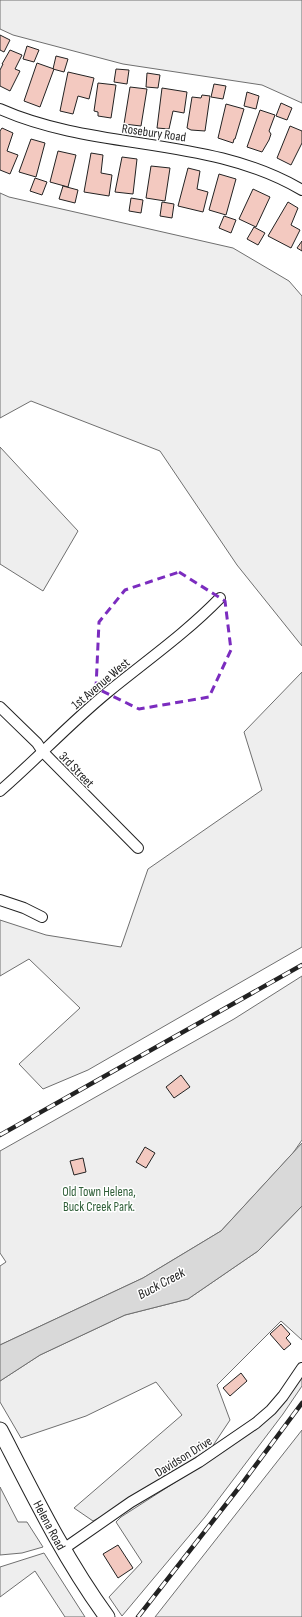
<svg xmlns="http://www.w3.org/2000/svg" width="302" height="1617" viewBox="0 0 302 1617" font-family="'Sofia Sans Condensed',sans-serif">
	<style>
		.green { fill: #eee; stroke: #6f6f6f }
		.parking { fill: #ededed; stroke: #6f6f6f }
		.water { fill: #d9d9d9; stroke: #6f6f6f }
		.building { fill: #f3c9c0; stroke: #222 }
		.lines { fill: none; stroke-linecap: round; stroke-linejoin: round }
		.street-casing { stroke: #222; stroke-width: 12 }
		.secondary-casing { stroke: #222; stroke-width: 17 }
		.street { stroke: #fff; stroke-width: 10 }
		.secondary { stroke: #fff; stroke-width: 15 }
		.rail-casing { stroke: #222; stroke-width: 4.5 }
		.rail { stroke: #fff; stroke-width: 3; stroke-dasharray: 9; stroke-linecap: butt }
		.marked { fill: none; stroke: #7b2cbf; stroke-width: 3; stroke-dasharray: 8 5; stroke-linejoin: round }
		.labels { text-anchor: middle; stroke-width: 3; stroke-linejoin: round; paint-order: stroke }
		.street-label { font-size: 13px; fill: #222; stroke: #fff }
		.park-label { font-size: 13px; fill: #2f5e38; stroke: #fff }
		.water-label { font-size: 14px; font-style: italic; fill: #222; stroke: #fff }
	</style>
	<rect width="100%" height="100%" fill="#fff"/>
	<g class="green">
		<polygon points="0,0 302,0 302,103 262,85 123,64 13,35 0,29"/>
		<polygon points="0,193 9,197 233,248 289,281 302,296 302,646 237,565 160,451 31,401 0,418"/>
		<polygon points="0,447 78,531 43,591 0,564"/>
		<polygon points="302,672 302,947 88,1070 43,1089 19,1064 80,1008 29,959 0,976 0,920 46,935 121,947 148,869 262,790 244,732"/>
		<polygon points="302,976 302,1140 293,1153 221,1231 143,1278 0,1345 0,1266 6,1262 0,1253 0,1151 234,1019"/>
		<polygon points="302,1206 302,1340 281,1321 217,1385 230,1420 212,1447 120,1507 93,1521 74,1508 182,1415 156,1382 86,1416 21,1438 0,1402 0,1381 40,1355 125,1315 188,1299 258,1251"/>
		<polygon points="302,1372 302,1386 283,1414 205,1517 122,1616 109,1597 142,1562 116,1522 121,1517 216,1456 278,1408"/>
		<polygon points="302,1430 302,1617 155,1617"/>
		<polygon points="44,1553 85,1617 65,1617 35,1571 0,1597 0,1567"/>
	</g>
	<polygon class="parking" points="0,1487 18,1522 27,1522 43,1547 22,1553 0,1555"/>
	<polygon class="water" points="302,1143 302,1206 258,1251 188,1299 125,1315 40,1355 0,1381 0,1345 143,1278 221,1231"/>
	<g class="building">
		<polygon points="0,35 10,40 4,52 0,50"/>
		<polygon points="27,46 39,50 34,62 23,59"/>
		<polygon points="10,50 22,55 15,69 20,71 10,91 0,86 0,70 3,64 2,64"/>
		<polygon points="56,56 68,59 64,72 53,69"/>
		<polygon points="37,63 54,69 40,107 24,101"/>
		<polygon points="116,69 129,70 127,84 114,82"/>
		<polygon points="68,72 94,78 89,99 78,96 73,114 60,111"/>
		<polygon points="147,73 160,75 158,88 146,87"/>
		<polygon points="98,83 116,85 111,118 98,116 98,112 94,111"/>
		<polygon points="214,84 226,86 223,99 211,97"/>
		<polygon points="130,87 147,89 141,126 124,124"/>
		<polygon points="162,88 187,92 184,113 173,111 169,129 157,128"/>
		<polygon points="247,92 259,96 256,109 244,106"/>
		<polygon points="202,95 210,96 205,131 191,130 187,128 192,97 201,98"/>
		<polygon points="281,103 292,108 287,120 276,116"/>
		<polygon points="226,104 244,109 235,139 234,139 233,143 218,138"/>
		<polygon points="260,110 275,115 269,131 271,134 269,140 262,152 247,147"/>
		<polygon points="290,126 302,131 302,143 291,165 277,158"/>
		<polygon points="2,128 13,133 7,151 18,155 10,174 0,170 0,131"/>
		<polygon points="31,139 45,143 36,177 19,172"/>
		<polygon points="58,151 76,155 68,187 50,182"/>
		<polygon points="91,153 103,155 101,173 112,175 109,196 84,192"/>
		<polygon points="122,157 137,159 133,194 115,192"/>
		<polygon points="151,166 170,168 165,201 146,198"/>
		<polygon points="188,168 200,171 197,189 208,192 203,212 178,206"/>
		<polygon points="219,174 236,179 226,215 209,210"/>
		<polygon points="35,178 47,182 42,195 30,191"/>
		<polygon points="63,186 78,190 75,203 59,199"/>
		<polygon points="253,189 270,197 256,227 239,219"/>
		<polygon points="131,198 143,200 141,213 129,211"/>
		<polygon points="162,202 174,204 172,218 160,216"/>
		<polygon points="288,202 298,208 291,225 300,230 291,248 268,236"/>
		<polygon points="224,216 236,220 231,233 219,228"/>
		<polygon points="254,227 265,233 258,245 247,239"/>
		<polygon points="302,241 302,251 297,248"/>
		<polygon points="181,1075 190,1087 174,1098 166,1087"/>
		<polygon points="145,1147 155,1153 146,1168 136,1162"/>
		<polygon points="83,1158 86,1172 74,1175 70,1161"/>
		<polygon points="281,1324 290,1334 286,1338 291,1344 284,1350 270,1334"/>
		<polygon points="241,1373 247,1381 230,1396 223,1388"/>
		<polygon points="118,1545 133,1568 118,1578 103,1554"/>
	</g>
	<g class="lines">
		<defs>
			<g id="street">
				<path d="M0 109C97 152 209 135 302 190"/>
				<polyline points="0,707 37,743 43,752 138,848"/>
				<path d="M0 791C37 759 70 723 108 692 146 661 186 633 220 598"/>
				<polyline points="0,900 24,908 42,917"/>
				<polyline points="62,1550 131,1502 199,1462 256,1423 271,1410 283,1396 302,1368"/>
			</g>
			<path id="secondary" d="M0 1430C33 1494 64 1558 107 1617"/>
		</defs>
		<use href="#street" class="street-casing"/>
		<use href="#secondary" class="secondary-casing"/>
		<use href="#street" class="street"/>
		<use href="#secondary" class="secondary"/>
		<defs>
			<g id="rail">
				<polyline points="0,1135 302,965"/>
				<polyline points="138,1617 241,1485 302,1403"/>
			</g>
		</defs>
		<use href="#rail" class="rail-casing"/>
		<use href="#rail" class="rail"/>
	</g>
	<path class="marked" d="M179 572 225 601 231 650 209 697 139 709 96 688 99 622 125 590Z"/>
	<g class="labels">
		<g class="street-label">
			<text transform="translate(154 132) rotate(8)" y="5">Rosebury Road</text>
			<text transform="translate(100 683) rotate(-40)" y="5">1st Avenue West</text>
			<text transform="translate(77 769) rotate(46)" y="5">3rd Street</text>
			<text transform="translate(183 1456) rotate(-32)" y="5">Davidson Drive</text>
			<text transform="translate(50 1525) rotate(62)" y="5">Helena Road</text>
		</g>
		<g class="park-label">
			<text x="99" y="1196">Old Town Helena,<tspan x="99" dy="15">Buck Creek Park.</tspan></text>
		</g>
		<g class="water-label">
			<text transform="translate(161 1283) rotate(-28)" y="5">Buck Creek</text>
		</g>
	</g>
</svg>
